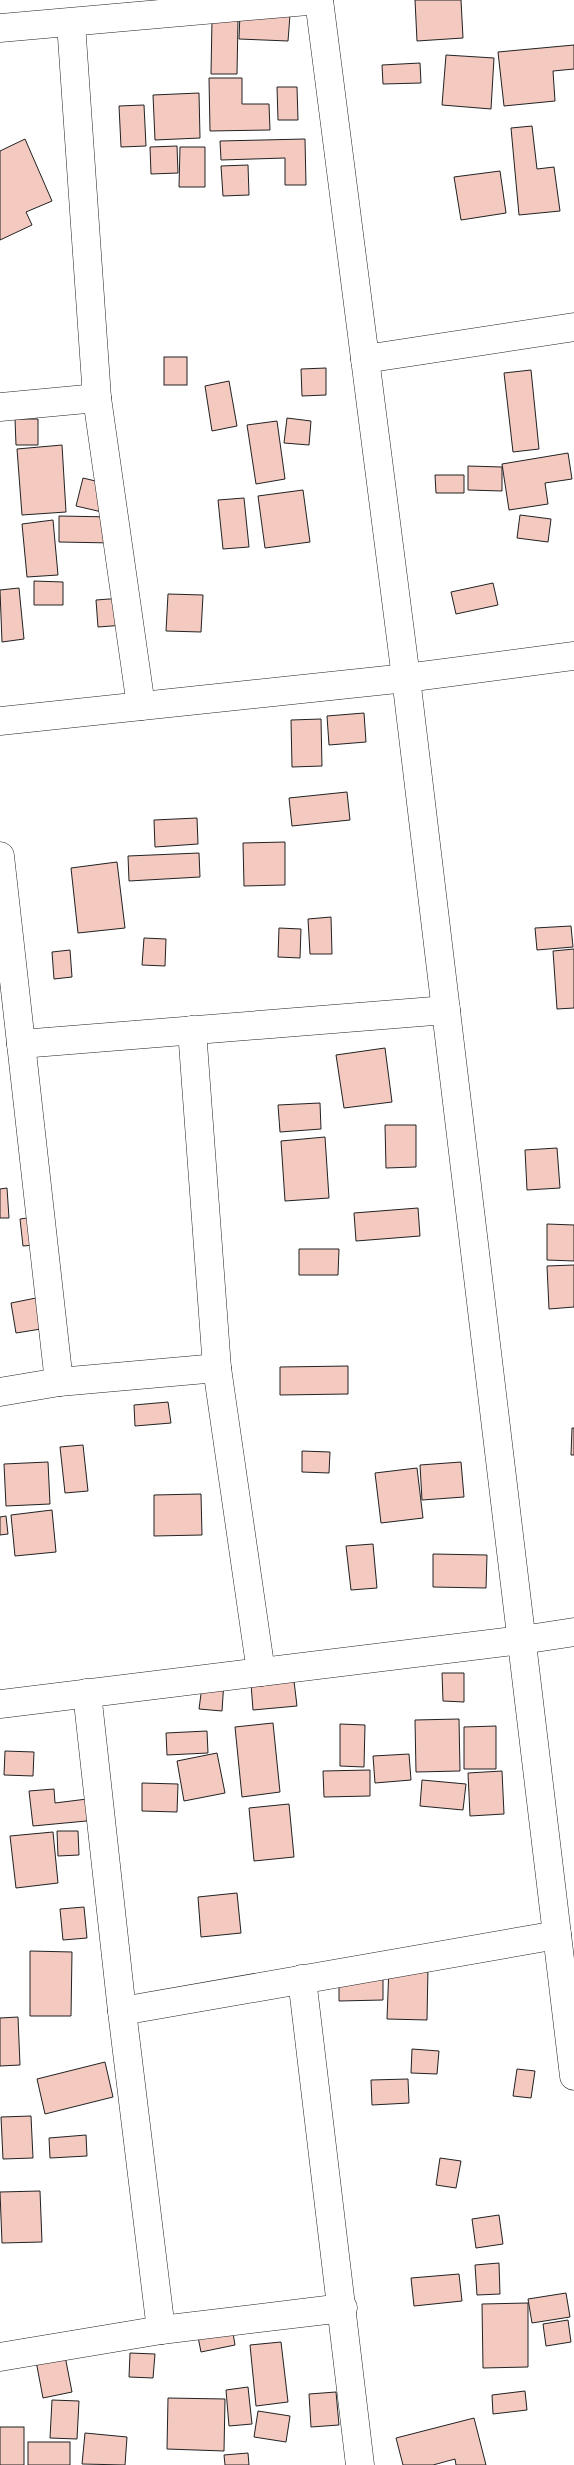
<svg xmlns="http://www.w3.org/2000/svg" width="574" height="2465" viewBox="0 0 574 2465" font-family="Cabin,sans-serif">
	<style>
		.building { fill: #f3c9c0; stroke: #222 }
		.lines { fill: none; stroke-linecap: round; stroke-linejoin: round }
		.minor-casing { stroke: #222; stroke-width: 29 }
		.minor { stroke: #fff; stroke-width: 28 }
	</style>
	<rect width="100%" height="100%" fill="#fff"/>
	<g class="building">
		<polygon points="415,0 461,0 463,38 417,41"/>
		<polygon points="240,13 290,15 288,41 239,39"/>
		<polygon points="212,19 238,20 237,74 211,74"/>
		<polygon points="574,45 574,69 553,71 555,101 504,106 498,52"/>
		<polygon points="446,55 494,58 491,109 442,105"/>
		<polygon points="420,63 421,83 383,84 382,65"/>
		<polygon points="209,78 242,78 242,104 269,104 270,130 210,131"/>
		<polygon points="277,87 297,87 298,120 278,120"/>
		<polygon points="199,93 200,138 155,140 153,95"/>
		<polygon points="144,105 146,146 121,147 119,106"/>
		<polygon points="532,126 537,169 554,167 560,211 519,215 511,128"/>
		<polygon points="25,139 52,201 26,212 32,225 0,240 0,151"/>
		<polygon points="305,139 306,185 285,185 285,158 221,160 220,141"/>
		<polygon points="177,146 178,173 151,174 150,147"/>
		<polygon points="180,147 205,147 205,187 179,187"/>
		<polygon points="248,165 249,195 223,196 221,166"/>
		<polygon points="500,171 506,213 461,220 454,177"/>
		<rect x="164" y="357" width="23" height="28"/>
		<polygon points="326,368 326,395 302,396 301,369"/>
		<polygon points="531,370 539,449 513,452 504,373"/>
		<polygon points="229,381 237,426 212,431 205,386"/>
		<polygon points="287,418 311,421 309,445 284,443"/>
		<polygon points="15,419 38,419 38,445 16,445"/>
		<polygon points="277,421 285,479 256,484 247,425"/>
		<polygon points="62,445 66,512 22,515 17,449"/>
		<polygon points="568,453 572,479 545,483 548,504 509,510 502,464"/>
		<polygon points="468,466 502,467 502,491 468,490"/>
		<polygon points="435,475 464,475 464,493 436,493"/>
		<polygon points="83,478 108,484 102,512 76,506"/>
		<polygon points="303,490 310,542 265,548 258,496"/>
		<polygon points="244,498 249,547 223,549 218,500"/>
		<polygon points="520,515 551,519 548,542 517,538"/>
		<polygon points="59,516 113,517 113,543 59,542"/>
		<polygon points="53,520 58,575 27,577 22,524"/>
		<polygon points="34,581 63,582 63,605 34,605"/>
		<polygon points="493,583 498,605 456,614 451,592"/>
		<polygon points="19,588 24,639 2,642 0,590"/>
		<polygon points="168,594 203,595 201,632 166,631"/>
		<polygon points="123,598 125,625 98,627 96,600"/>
		<polygon points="364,713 366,742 329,745 327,716"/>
		<polygon points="321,719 322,766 292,767 291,720"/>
		<polygon points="347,792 350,820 292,826 289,798"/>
		<polygon points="197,818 198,844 155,847 154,820"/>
		<polygon points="285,842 285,885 244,886 243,843"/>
		<polygon points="199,853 200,877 129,881 128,856"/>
		<polygon points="117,862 125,928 78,933 71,868"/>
		<polygon points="331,917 332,954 310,954 308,919"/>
		<polygon points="571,926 573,947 537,950 535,928"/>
		<polygon points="279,928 301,929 300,958 278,957"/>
		<polygon points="144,938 166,939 165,966 142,965"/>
		<polygon points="574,949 574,1008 557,1009 553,951"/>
		<polygon points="70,950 72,977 54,979 52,952"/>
		<polygon points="385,1048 392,1102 344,1108 336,1055"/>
		<polygon points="320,1103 321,1129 280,1132 278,1105"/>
		<polygon points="385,1125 416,1125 416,1167 386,1168"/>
		<polygon points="325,1137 329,1198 285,1201 281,1141"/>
		<polygon points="557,1148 560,1188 527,1190 525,1150"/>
		<polygon points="7,1188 9,1218 0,1218 0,1189"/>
		<polygon points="418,1208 420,1236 356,1241 354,1213"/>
		<polygon points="42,1216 45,1244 23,1246 20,1219"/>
		<polygon points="547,1224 574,1225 574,1261 547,1260"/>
		<polygon points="299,1249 339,1249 338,1275 299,1275"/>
		<polygon points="574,1265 574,1307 549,1309 547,1266"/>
		<polygon points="36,1298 41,1329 16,1333 11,1303"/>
		<polygon points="348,1366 348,1394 280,1395 280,1367"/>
		<polygon points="168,1402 171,1423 135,1426 134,1405"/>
		<polygon points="572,1428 574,1428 574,1455 571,1455"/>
		<polygon points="83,1445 88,1491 65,1493 60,1447"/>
		<polygon points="302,1451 330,1452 329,1473 302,1472"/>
		<polygon points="48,1462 50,1504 6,1506 4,1464"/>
		<polygon points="461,1462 464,1497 422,1500 420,1465"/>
		<polygon points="417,1468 423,1518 381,1523 375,1473"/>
		<polygon points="201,1494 202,1535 154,1536 154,1495"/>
		<polygon points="52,1510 56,1552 15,1556 11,1515"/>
		<polygon points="6,1516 8,1534 0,1535 0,1517"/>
		<polygon points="373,1544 377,1588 351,1590 346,1546"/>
		<polygon points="433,1554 487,1555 486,1588 433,1587"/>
		<polygon points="442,1673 464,1673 464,1702 443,1701"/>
		<polygon points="203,1679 224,1681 222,1711 199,1709"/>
		<polygon points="294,1681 297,1706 253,1710 251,1684"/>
		<polygon points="459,1719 460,1771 416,1772 415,1720"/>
		<polygon points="273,1723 280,1792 242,1797 235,1727"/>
		<polygon points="340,1724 365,1725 364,1767 340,1766"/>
		<polygon points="496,1726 496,1769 464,1769 464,1727"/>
		<polygon points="207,1731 208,1753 167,1755 166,1733"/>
		<polygon points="5,1751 34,1752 33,1776 4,1775"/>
		<polygon points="217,1753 225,1793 184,1801 177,1761"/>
		<polygon points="409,1754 411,1780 375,1783 373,1756"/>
		<polygon points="370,1770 370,1796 324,1797 323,1771"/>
		<polygon points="502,1771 504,1814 470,1816 468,1773"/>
		<polygon points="422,1780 466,1784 463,1810 420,1806"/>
		<polygon points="142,1783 178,1784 177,1812 142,1811"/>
		<polygon points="54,1789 55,1803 95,1798 97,1820 33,1826 29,1791"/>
		<polygon points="289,1804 294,1857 254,1861 249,1808"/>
		<polygon points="57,1831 78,1831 79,1855 58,1856"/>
		<polygon points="53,1832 58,1883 16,1888 10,1836"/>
		<polygon points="237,1893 241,1933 201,1937 198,1897"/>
		<polygon points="84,1907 87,1938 63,1940 60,1909"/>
		<polygon points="30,1951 72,1952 71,2016 30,2016"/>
		<polygon points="389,1966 428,1967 427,2020 387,2019"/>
		<polygon points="383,1972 383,2000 339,2001 339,1973"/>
		<polygon points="18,2017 20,2065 0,2066 0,2018"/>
		<polygon points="412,2049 439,2051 437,2074 411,2073"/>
		<polygon points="105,2062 113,2097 45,2114 37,2079"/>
		<polygon points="517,2069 535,2071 531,2098 513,2096"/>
		<polygon points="408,2079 409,2103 372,2105 371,2080"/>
		<polygon points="31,2116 33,2158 3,2159 1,2117"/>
		<polygon points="86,2135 87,2156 50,2158 49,2138"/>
		<polygon points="440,2158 461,2161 456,2188 436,2185"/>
		<polygon points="40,2191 42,2242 2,2243 0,2192"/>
		<polygon points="499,2215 503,2244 476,2248 472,2219"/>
		<polygon points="499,2263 500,2294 477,2295 475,2265"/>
		<polygon points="459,2274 462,2301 414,2306 411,2278"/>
		<polygon points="566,2293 570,2317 532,2323 528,2299"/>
		<polygon points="528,2303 528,2367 483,2368 482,2304"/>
		<polygon points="230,2315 235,2345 201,2352 195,2322"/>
		<polygon points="568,2320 571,2342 546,2346 543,2324"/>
		<polygon points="281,2342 288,2402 256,2406 250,2345"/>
		<polygon points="130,2353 155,2354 153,2378 129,2377"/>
		<polygon points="65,2356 72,2392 43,2398 36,2361"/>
		<polygon points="248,2387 252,2424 229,2426 226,2390"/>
		<polygon points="525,2391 527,2410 493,2414 492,2395"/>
		<polygon points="336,2392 339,2425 311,2427 309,2394"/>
		<polygon points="168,2398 225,2399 224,2451 167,2449"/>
		<polygon points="52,2400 79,2401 77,2439 50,2438"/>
		<polygon points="258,2411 290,2416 286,2442 254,2437"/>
		<polygon points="474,2418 486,2465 456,2465 455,2459 433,2465 403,2465 396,2438"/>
		<rect x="0" y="2427" width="24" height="38"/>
		<polygon points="85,2433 127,2437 125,2465 82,2464"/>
		<rect x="28" y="2442" width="42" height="23"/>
		<polygon points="248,2453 249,2465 225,2465 224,2455"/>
	</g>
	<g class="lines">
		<defs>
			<g id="minor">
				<polyline points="319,0 406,678 574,2076"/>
				<polyline points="71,23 97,398 141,706"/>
				<polyline points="0,28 319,0"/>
				<polyline points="365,359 574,327"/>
				<polyline points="0,407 97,398"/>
				<polyline points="0,721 406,678 574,656"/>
				<polyline points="0,856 59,1382"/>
				<polyline points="192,1030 217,1368 261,1672"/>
				<polyline points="21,1044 446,1010"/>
				<polyline points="0,1392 59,1382 217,1368"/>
				<polyline points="87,1693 122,2011 161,2330"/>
				<polyline points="0,1704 522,1640 574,1632"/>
				<polyline points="302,1979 360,2465"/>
				<polyline points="122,2011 557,1935"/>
				<polyline points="0,2357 161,2330 343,2308"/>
			</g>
		</defs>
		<use href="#minor" class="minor-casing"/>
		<use href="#minor" class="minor"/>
	</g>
</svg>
